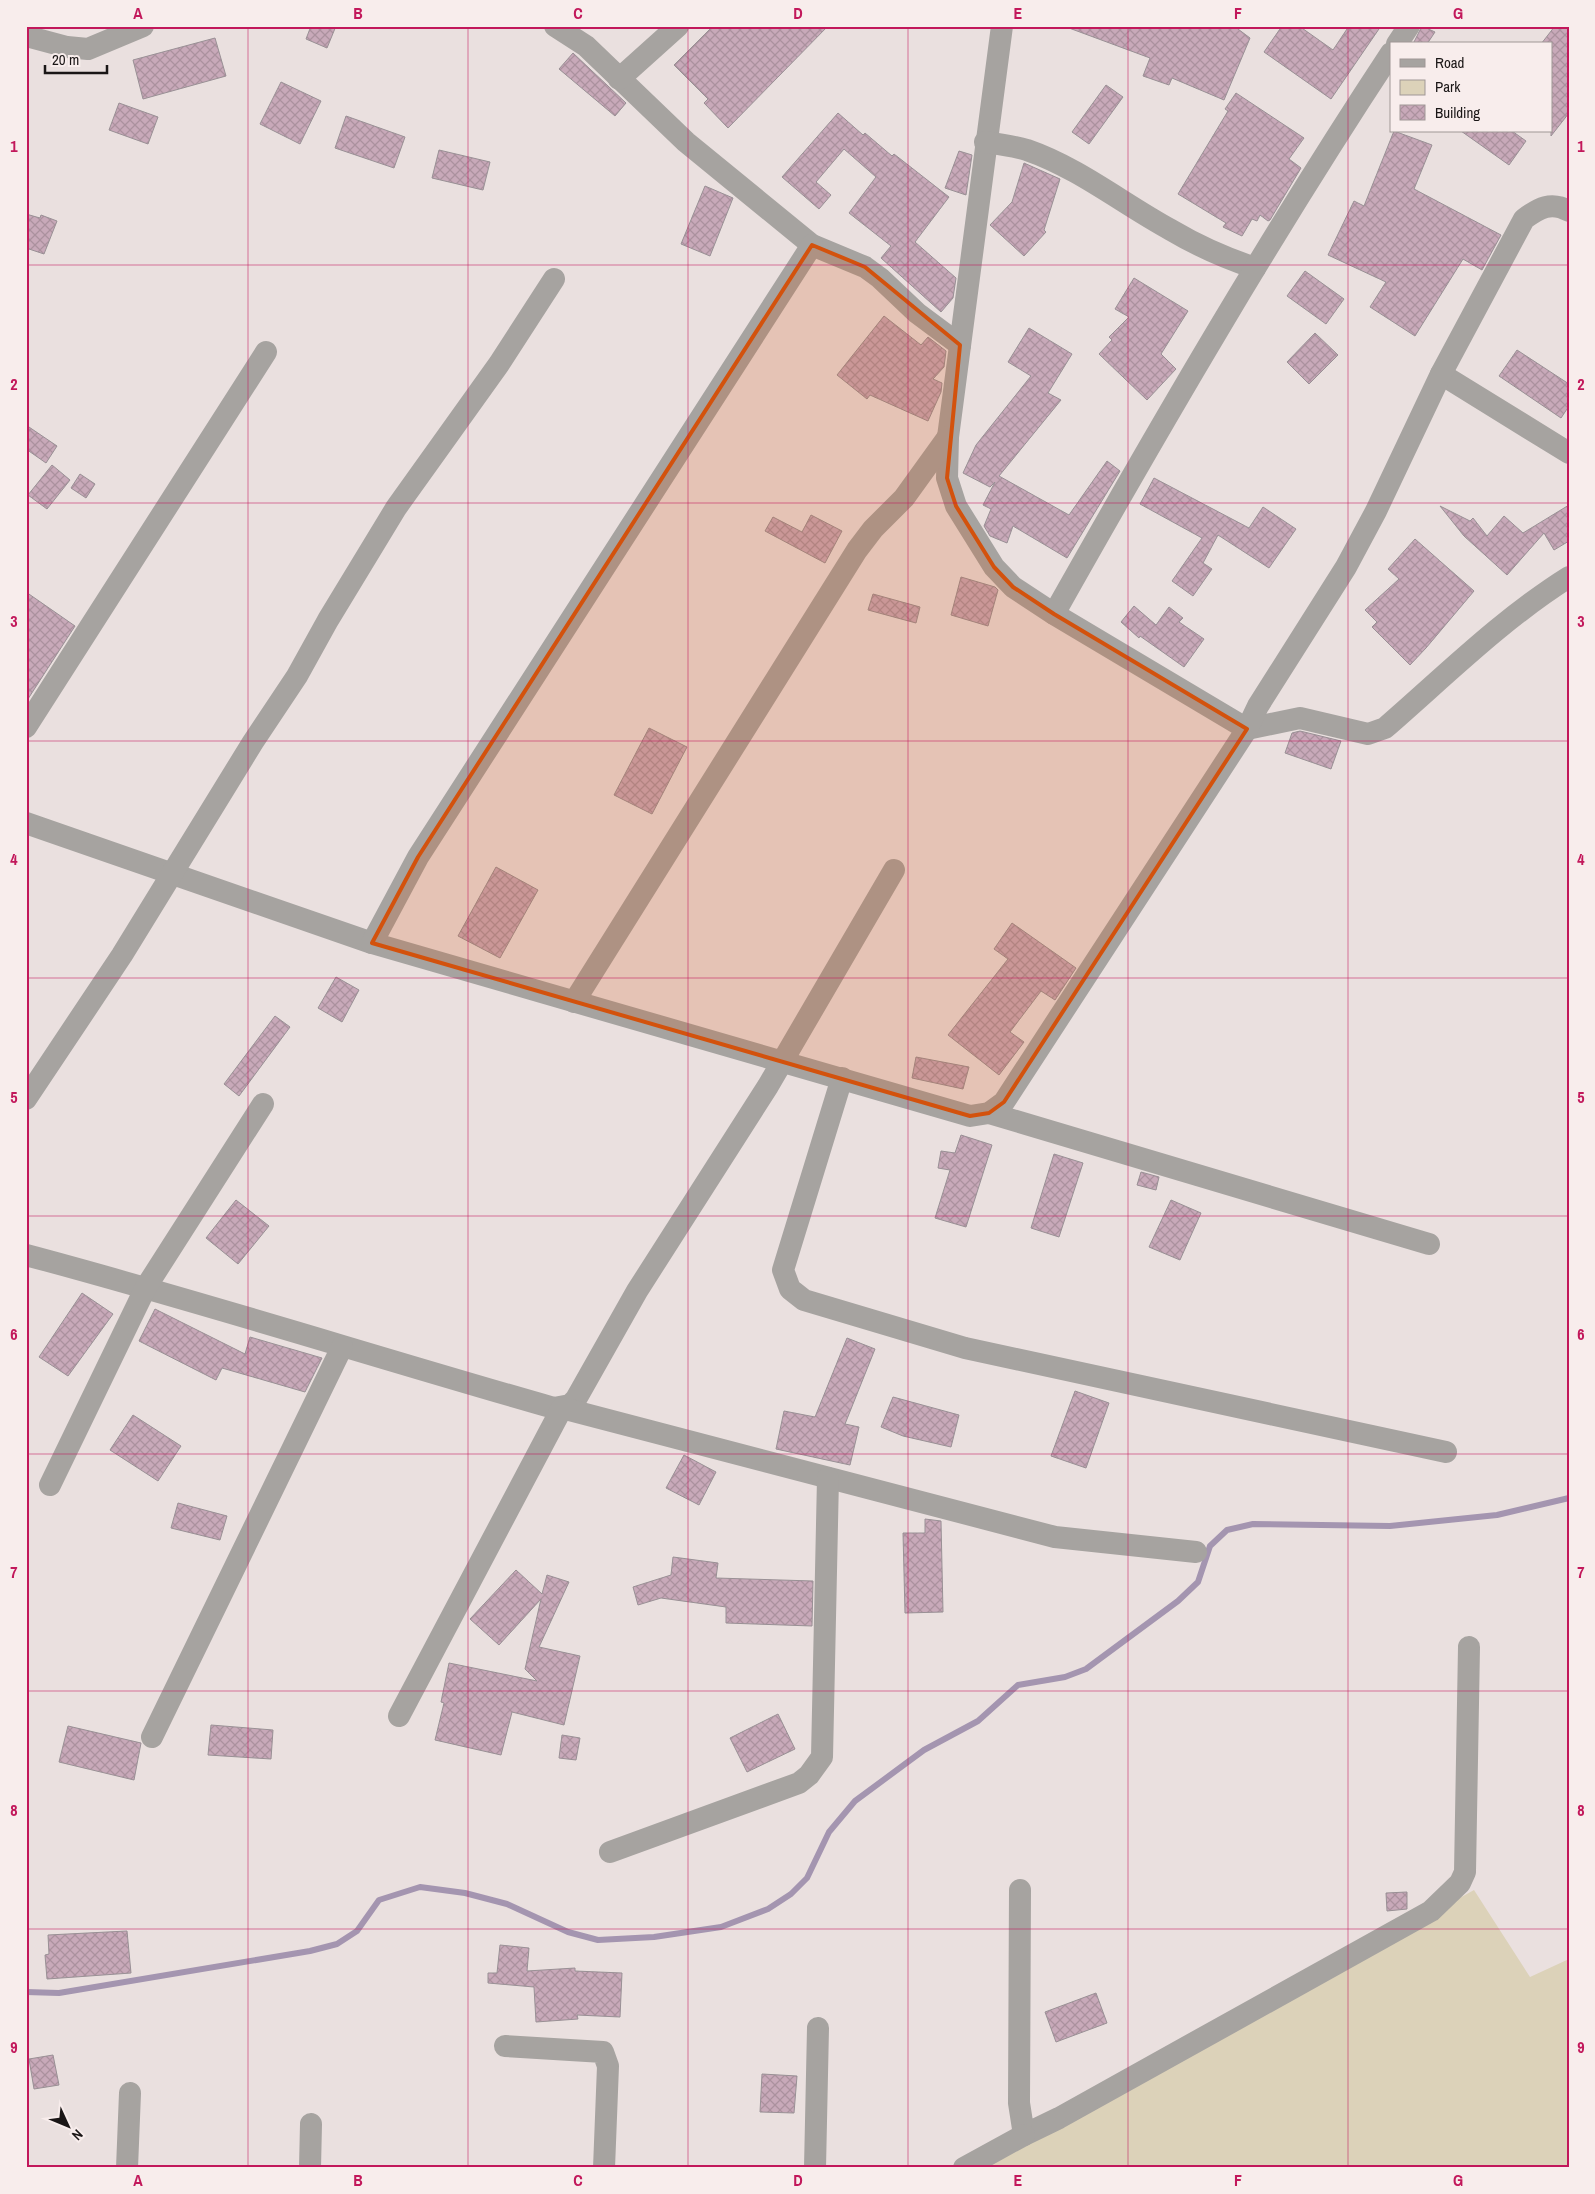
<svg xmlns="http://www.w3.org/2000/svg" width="1595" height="2194" viewBox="0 0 1595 2194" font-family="'Archivo Narrow',sans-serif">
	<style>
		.green { fill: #dcd2b9 }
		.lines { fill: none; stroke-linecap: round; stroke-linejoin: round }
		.stream { stroke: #a495b0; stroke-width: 6 }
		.building { fill: url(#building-cross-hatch); stroke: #999095 }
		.minor { stroke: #a6a3a0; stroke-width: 22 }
		.marked { fill: #d3520d; fill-opacity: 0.2; stroke: #d3520d; stroke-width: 4; stroke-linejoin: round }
		.grid { fill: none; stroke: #c2185b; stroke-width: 1; stroke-opacity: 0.55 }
		.neatline { fill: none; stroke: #c2185b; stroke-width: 2 }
		.grid-label { font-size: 16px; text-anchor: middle; font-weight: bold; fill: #c2185b }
	</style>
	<defs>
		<pattern id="building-cross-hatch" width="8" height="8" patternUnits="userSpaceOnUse" patternTransform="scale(1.25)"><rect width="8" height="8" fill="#c8a9b9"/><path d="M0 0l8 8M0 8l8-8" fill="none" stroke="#ab919e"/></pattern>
	</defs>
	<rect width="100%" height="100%" fill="#eae0df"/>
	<polygon class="green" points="1474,1890 1530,1977 1569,1959 1569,2168 976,2168"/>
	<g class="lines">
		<polyline class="stream" points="26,1992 59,1993 310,1951 337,1944 357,1931 379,1900 420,1887 465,1893 507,1904 568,1932 598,1940 654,1937 721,1927 768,1909 791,1894 807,1878 829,1832 855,1801 924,1750 978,1721 1018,1685 1065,1677 1086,1669 1178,1601 1198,1582 1210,1546 1227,1530 1253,1524 1390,1526 1497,1515 1569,1498"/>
	</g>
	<g class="building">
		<polygon points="311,26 336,26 327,48 306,39"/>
		<polygon points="713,26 828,26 728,128 704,103 708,99 674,65"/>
		<polygon points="1069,26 1234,26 1250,38 1224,100 1172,78 1169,85 1143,76 1150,58 1069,28"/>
		<polygon points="1282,26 1299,26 1333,50 1349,26 1381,26 1331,99 1264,52"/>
		<polygon points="1422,26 1435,32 1427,44 1413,44"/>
		<polygon points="1555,26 1569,26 1569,113 1551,136 1551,44 1541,44"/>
		<polygon points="215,38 226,76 143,99 133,60"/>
		<polygon points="573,53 626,103 615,116 559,69"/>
		<polygon points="281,82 321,101 300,144 260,124"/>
		<polygon points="1106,85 1123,97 1089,144 1072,132"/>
		<polygon points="1236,93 1304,138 1289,159 1301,168 1270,220 1268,221 1260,215 1257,221 1252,219 1242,236 1223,227 1226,223 1178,194 1228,111 1225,109"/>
		<polygon points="119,103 158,117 148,144 109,130"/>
		<polygon points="838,113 863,135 865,133 892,156 894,154 949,197 915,242 956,278 953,298 941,312 881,258 891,246 849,213 876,177 844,149 816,182 831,195 819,209 782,177"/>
		<polygon points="346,116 405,137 394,168 335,148"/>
		<polygon points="1394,131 1432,145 1414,189 1501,235 1482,270 1463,259 1415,336 1370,307 1386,282 1328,255 1354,201 1364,206"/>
		<polygon points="1461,131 1512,131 1526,141 1509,165"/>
		<polygon points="439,150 490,162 483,190 432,178"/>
		<polygon points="959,151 972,155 966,195 945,188"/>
		<polygon points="1024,163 1060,179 1044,230 1046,232 1024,256 990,225 1012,202"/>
		<polygon points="705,186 733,198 710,256 681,244"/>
		<polygon points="26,214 40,218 41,215 57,221 44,254 26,248"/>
		<polygon points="1305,271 1344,299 1326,324 1287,296"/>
		<polygon points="1134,278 1188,311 1161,354 1176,369 1147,400 1099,354 1112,340 1109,337 1129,317 1115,309"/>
		<polygon points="884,316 921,345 928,337 946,351 944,367 933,379 942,383 941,392 928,421 870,395 867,399 837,375"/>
		<polygon points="1029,328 1072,354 1048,393 1061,400 999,476 1069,515 1107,461 1120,471 1067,558 1013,526 1007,543 990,536 984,526 991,509 983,505 995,482 990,487 963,473 976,445 1031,376 1008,362"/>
		<polygon points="1315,333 1338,355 1309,384 1287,362"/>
		<polygon points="1517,350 1569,384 1569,406 1561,418 1499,376"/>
		<polygon points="26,425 57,446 46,463 26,449"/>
		<polygon points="52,465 70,480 47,509 28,495"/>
		<polygon points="80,474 95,484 86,498 71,488"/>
		<polygon points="1154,478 1249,528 1263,507 1296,529 1269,568 1218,535 1203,563 1212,569 1193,596 1172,581 1202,538 1140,504"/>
		<polygon points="1569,505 1569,541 1554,550 1544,533 1507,575 1464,536 1440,506 1470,521 1473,518 1487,536 1504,516 1523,533"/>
		<polygon points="811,515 842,531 825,563 765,531 773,517 802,532"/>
		<polygon points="1415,539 1474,591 1426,648 1410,665 1372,627 1377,622 1365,610 1399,579 1388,569"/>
		<polygon points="961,577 995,587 998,590 988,626 951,615"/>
		<polygon points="26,592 75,626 26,702"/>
		<polygon points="873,594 920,607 916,623 868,610"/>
		<polygon points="1134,606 1156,625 1169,607 1183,618 1179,622 1204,639 1184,667 1140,636 1139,638 1121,622"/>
		<polygon points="649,728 687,747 652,814 614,795"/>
		<polygon points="1300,731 1341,741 1331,769 1285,753 1292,733"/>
		<polygon points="496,867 538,890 500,958 458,936"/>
		<polygon points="1012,923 1076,968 1055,1000 1041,991 1010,1032 1024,1042 999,1075 948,1035 1008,959 994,949"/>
		<polygon points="336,977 359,990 342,1022 318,1008"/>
		<polygon points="275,1016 290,1027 239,1096 224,1084"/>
		<polygon points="916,1057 969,1067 963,1089 912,1078"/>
		<polygon points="961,1135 992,1145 966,1227 935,1218 950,1170 938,1168 941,1151 955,1153"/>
		<polygon points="1054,1154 1083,1163 1059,1237 1031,1228"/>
		<polygon points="1141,1172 1159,1177 1156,1190 1137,1185"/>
		<polygon points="236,1200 269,1226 238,1264 206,1238"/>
		<polygon points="1171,1200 1201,1213 1180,1260 1149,1247"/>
		<polygon points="82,1293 113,1314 68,1376 39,1357"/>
		<polygon points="155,1309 245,1354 250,1337 322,1358 305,1392 222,1368 216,1380 139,1341"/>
		<polygon points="847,1338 875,1349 845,1424 859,1427 850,1465 776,1449 784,1411 815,1417"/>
		<polygon points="1075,1391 1109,1403 1086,1468 1051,1456"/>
		<polygon points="893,1397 959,1415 951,1447 903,1436 881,1427"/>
		<polygon points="133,1415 181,1446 158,1481 110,1450"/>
		<polygon points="684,1455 716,1472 699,1505 666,1488"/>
		<polygon points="178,1503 227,1516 220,1540 171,1528"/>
		<polygon points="925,1519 941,1521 943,1612 905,1613 903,1533 925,1533"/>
		<polygon points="673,1557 718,1563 716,1578 813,1581 812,1626 726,1623 726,1607 661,1598 638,1605 633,1587 671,1575"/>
		<polygon points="516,1570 542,1594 547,1575 569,1582 539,1647 580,1656 564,1725 512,1712 501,1755 435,1740 444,1703 441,1702 449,1663 537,1681 525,1669 541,1599 499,1645 470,1619"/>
		<polygon points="778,1714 795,1749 747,1772 730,1738"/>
		<polygon points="211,1725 273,1730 271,1759 208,1755"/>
		<polygon points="68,1726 141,1743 134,1780 59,1762"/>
		<polygon points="562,1735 580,1738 576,1760 559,1758"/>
		<polygon points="1407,1892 1407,1909 1387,1911 1386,1893"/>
		<polygon points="127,1931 131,1973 47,1979 45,1955 49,1954 48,1935"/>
		<polygon points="500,1945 529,1948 527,1971 575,1968 575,1971 622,1973 620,2017 577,2015 578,2019 536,2022 534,1987 488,1983 488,1973 497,1973"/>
		<polygon points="1096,1993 1107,2023 1056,2042 1045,2012"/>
		<polygon points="53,2055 59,2085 34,2089 29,2059"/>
		<polygon points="762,2074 797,2076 794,2113 760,2112"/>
	</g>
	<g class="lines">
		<g class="minor">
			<polyline points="555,26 586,46 686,142 812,245 865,267 880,278 917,313 960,345"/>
			<path d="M1002 26 948 437 947 478 956 506 994 567 1013 587 1054 614 1247 729 1300 718 1368 734 1385 728C1445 676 1502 619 1569 577"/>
			<polyline points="26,36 67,47 88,49 143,26"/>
			<polyline points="1397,44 1409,26"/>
			<polyline points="619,79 678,26"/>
			<path d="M985 142C999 144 1014 146 1027 150 1079 168 1123 204 1171 230 1198 246 1225 258 1255 268"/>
			<polyline points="1441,374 1569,453"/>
			<path d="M1054 614C1161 424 1271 235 1391 53"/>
			<polyline points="26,727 266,352"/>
			<path d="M26 823 372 943 970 1116 989 1113 1004 1102 1247 729 1258 706 1346 567 1376 511 1441 374 1524 219C1539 208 1551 201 1569 211"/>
			<polyline points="372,943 418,857 812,245"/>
			<polyline points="574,1002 857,550 873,529 904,498 948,437"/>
			<polyline points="842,1078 783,1270 790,1289 804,1300 965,1348 1446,1452"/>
			<polyline points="26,1099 122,955 253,742 297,676 328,620 396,508 499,364 554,279"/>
			<polyline points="989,1113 1429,1244"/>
			<path d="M26 1255C203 1302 378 1358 554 1408L570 1405 576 1399 637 1291 768 1086 894 870"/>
			<polyline points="50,1485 146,1287 263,1104"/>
			<polyline points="399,1716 562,1408 1055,1537 1196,1552"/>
			<polyline points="152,1737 342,1347"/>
			<polyline points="610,1852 799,1783 809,1775 822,1757 828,1478"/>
			<polyline points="1020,1890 1019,2103 1024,2135 1059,2118 1431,1911 1460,1883 1465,1872 1469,1647"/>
			<polyline points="505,2046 603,2052 608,2066 604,2168"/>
			<polyline points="127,2168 130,2093"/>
			<polyline points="310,2168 311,2124"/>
			<polyline points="815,2168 818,2028"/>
			<polyline points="964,2168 1024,2135"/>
		</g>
	</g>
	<path class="marked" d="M812 245 865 267 960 345 947 478 956 506 994 567 1013 587 1054 614 1247 729 1004 1102 989 1113 970 1116 372 943 418 857Z"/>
	<path class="grid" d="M248 26V2168M468 26V2168M688 26V2168M908 26V2168M1128 26V2168M1348 26V2168M26 265H1569M26 503H1569M26 741H1569M26 978H1569M26 1216H1569M26 1454H1569M26 1691H1569M26 1929H1569"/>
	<rect width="1595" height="2194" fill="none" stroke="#f8edec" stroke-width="55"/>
	<rect x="1390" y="42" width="162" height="90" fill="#f8edec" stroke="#9f9796"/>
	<rect x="1400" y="59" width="25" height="8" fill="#a6a3a0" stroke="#9f9796"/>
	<text x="1435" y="68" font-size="15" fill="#1a1616">Road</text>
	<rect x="1400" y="80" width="25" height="15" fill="#dcd2b9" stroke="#9f9796"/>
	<text x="1435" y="92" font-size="15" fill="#1a1616">Park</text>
	<rect x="1400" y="105" width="25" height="15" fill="url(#building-cross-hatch)" stroke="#9f9796"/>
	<text x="1435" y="118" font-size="15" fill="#1a1616">Building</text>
	<g transform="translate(68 2126) rotate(134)" stroke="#f8edec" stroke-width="4" paint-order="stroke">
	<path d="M0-4L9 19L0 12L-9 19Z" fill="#1a1616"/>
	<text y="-8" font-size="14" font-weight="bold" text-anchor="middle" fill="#1a1616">N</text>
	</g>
	<path d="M45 65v8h62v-8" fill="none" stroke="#1a1616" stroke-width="2.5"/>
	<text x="52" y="65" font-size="15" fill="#1a1616" stroke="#f8edec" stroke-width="4" paint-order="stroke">20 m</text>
	<rect x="28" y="28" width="1540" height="2138" class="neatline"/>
	<g class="grid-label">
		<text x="138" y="19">A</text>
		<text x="358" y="19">B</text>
		<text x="578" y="19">C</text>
		<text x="798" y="19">D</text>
		<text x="1018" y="19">E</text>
		<text x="1238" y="19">F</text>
		<text x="1458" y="19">G</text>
		<text x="14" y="152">1</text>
		<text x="1581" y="152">1</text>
		<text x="14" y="390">2</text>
		<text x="1581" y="390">2</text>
		<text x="14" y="627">3</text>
		<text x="1581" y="627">3</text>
		<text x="14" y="865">4</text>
		<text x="1581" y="865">4</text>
		<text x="14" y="1103">5</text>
		<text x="1581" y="1103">5</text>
		<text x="14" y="1340">6</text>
		<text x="1581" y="1340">6</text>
		<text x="14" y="1578">7</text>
		<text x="1581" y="1578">7</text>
		<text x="14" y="1816">8</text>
		<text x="1581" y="1816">8</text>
		<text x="14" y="2053">9</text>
		<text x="1581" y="2053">9</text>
		<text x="138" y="2186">A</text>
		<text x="358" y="2186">B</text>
		<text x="578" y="2186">C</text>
		<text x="798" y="2186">D</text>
		<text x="1018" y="2186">E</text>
		<text x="1238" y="2186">F</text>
		<text x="1458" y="2186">G</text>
	</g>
</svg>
